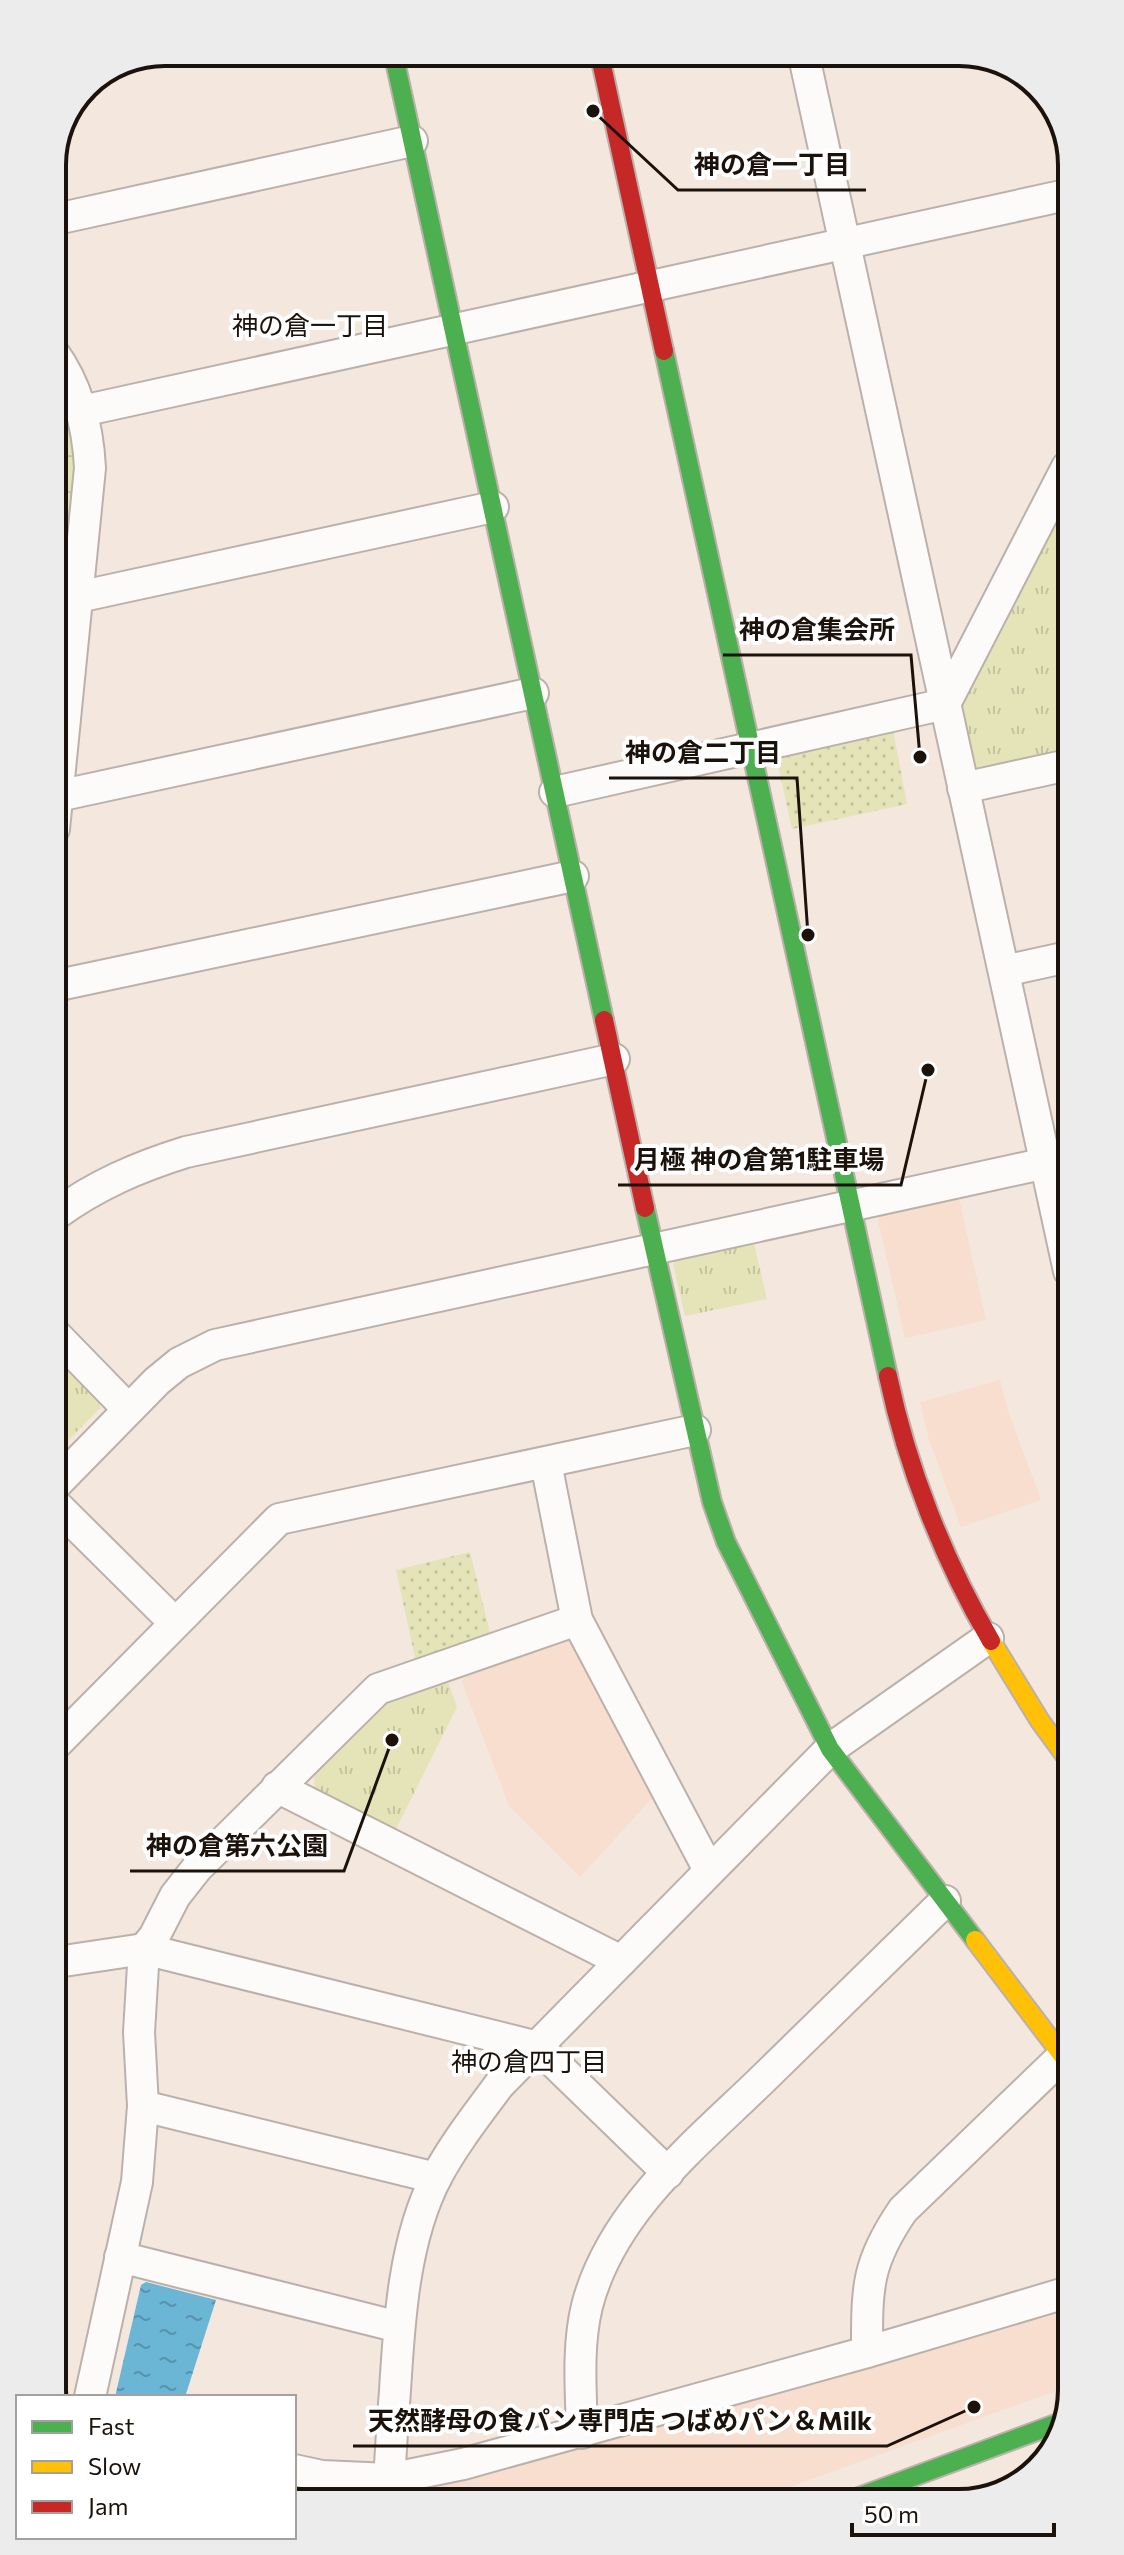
<svg xmlns="http://www.w3.org/2000/svg" width="1124" height="2555" viewBox="0 0 1124 2555" font-family="Commissioner,'Noto Sans JP',sans-serif">
	<style>
		.built { fill: #f7dece }
		.grass { fill: url(#grass-dots) }
		.forest { fill: url(#forest-crowns) }
		.park { fill: url(#park-tufts) }
		.water { fill: url(#water-ripples) }
		.lines { fill: none; stroke-linecap: round; stroke-linejoin: round }
		.street-casing { stroke: #bcb1aa; stroke-width: 34 }
		.fast-casing { stroke: #bcb1aa; stroke-width: 22 }
		.slow-casing { stroke: #bcb1aa; stroke-width: 22 }
		.jam-casing { stroke: #bcb1aa; stroke-width: 22 }
		.street { stroke: #fdfbfa; stroke-width: 30 }
		.fast { stroke: #4caf50; stroke-width: 18 }
		.slow { stroke: #ffc107; stroke-width: 18 }
		.jam { stroke: #c62828; stroke-width: 18 }
		.labels { text-anchor: middle; stroke-width: 8; stroke-linejoin: round; paint-order: stroke }
		.neighbourhood-label { font-size: 26px; fill: #1c120c; stroke: #fff }
		.rim { fill: none; stroke: #1c120c; stroke-width: 4 }
		.leader { fill: none; stroke: #1c120c; stroke-width: 3 }
		.callout-dot { fill: #1c120c; stroke: #fff; stroke-width: 3 }
		.callout-label { font-size: 26px; text-anchor: middle; font-weight: bold; fill: #1c120c; stroke: #fff; stroke-width: 8; stroke-linejoin: round; paint-order: stroke }
	</style>
	<defs>
		<pattern id="grass-dots" width="8" height="8" patternUnits="userSpaceOnUse" patternTransform="scale(2)"><rect width="8" height="8" fill="#e4e4b8"/><path d="M2 2h.1M6 6h.1" fill="none" stroke="#c3c39d" stroke-width="1.8" stroke-linecap="round"/></pattern>
		<pattern id="forest-crowns" width="20" height="18" patternUnits="userSpaceOnUse" patternTransform="scale(2)"><rect width="20" height="18" fill="#e4e4b8"/><path d="M2 6a3 3 0 1 1 6 0M12 15a3 3 0 1 1 6 0" fill="none" stroke="#c3c39d"/></pattern>
		<pattern id="park-tufts" width="24" height="20" patternUnits="userSpaceOnUse" patternTransform="scale(2)"><rect width="24" height="20" fill="#e4e4b8"/><path d="M3 7l-1-3M5 7V3M7 7l1-3M15 17l-1-3M17 17v-4M19 17l1-3" fill="none" stroke="#c3c39d"/></pattern>
		<pattern id="water-ripples" width="26" height="14" patternUnits="userSpaceOnUse" patternTransform="scale(2)"><rect width="26" height="14" fill="#6bb5d5"/><path d="M2 4q2-2 4 0t4 0M15 11q2-2 4 0t4 0" fill="none" stroke="#5792ab"/></pattern>
	</defs>
	<rect width="100%" height="100%" fill="#f4e7de"/>
	<g class="built">
		<polygon points="958,1194 986,1320 905,1338 878,1220 884,1209"/>
		<polygon points="1000,1380 1008,1411 1041,1500 961,1527 929,1440 920,1402"/>
		<polygon points="564,1638 576,1643 655,1795 580,1877 509,1806 462,1682 469,1671"/>
		<polygon points="1072,2306 1072,2385 759,2498 406,2501 406,2496 414,2488 478,2476"/>
	</g>
	<g class="grass">
		<polygon points="893,730 907,804 792,829 778,765 783,754"/>
		<polygon points="470,1552 491,1636 416,1662 396,1570"/>
	</g>
	<path class="forest" d="M53 383C71 416 75 450 76 486L54 700Z"/>
	<g class="park">
		<polygon points="1067,493 1068,752 981,770 971,764 959,705"/>
		<polygon points="753,1239 767,1299 685,1316 673,1264 680,1254"/>
		<polygon points="55,1351 101,1396 100,1408 56,1453"/>
		<polygon points="447,1679 457,1707 394,1833 316,1794 313,1771 382,1701"/>
	</g>
	<polygon class="water" points="146,2282 216,2300 185,2397 115,2397 141,2285"/>
	<g class="lines">
		<defs>
			<g id="street">
				<polyline points="803,52 1069,1271"/>
				<polyline points="52,220 412,141"/>
				<path d="M53 352C77 385 88 427 90 468L54 829"/>
				<polyline points="82,411 1066,195"/>
				<polyline points="78,597 493,507"/>
				<polyline points="963,788 1068,765"/>
				<polyline points="555,792 945,704 1067,467"/>
				<polyline points="58,796 533,693"/>
				<polyline points="1004,971 1068,957"/>
				<polyline points="54,986 573,876"/>
				<path d="M55 1215C96 1185 138 1167 186 1152L614 1059"/>
				<polyline points="55,1334 128,1409"/>
				<polyline points="546,1463 577,1620 709,1870"/>
				<polyline points="56,1484 157,1381 179,1363 215,1345 1069,1158"/>
				<polyline points="56,1505 175,1623"/>
				<polyline points="56,1744 279,1519 695,1430"/>
				<polyline points="277,1787 621,1961"/>
				<polyline points="57,1962 144,1949 538,2047 668,2173"/>
				<polyline points="143,2106 436,2178"/>
				<polyline points="120,2257 399,2327"/>
				<path d="M867 2352C867 2288 866 2264 903 2210L1071 2048"/>
				<polyline points="90,2397 137,2182 143,2106 139,2032 144,1949 154,1937 175,1896 197,1868 378,1689 577,1620"/>
				<path d="M582 2433C581 2391 577 2347 587 2306 612 2209 699 2142 767 2075 827 2017 886 1959 945 1901"/>
				<polyline points="294,2470 322,2476 389,2479 463,2464 867,2352 1072,2291"/>
				<path d="M388 2501C390 2464 392 2428 395 2391 399 2322 404 2238 437 2176 454 2144 477 2115 499 2085L830 1749 988 1638"/>
			</g>
			<g id="fast">
				<polyline points="393,52 604,1020"/>
				<polyline points="664,351 888,1376"/>
				<polyline points="645,1208 712,1502 726,1542 830,1749 975,1940"/>
				<polyline points="856,2498 1061,2422"/>
			</g>
			<g id="slow">
				<polyline points="991,1641 1040,1721 1070,1762"/>
				<polyline points="975,1940 1063,2056"/>
			</g>
			<g id="jam">
				<polyline points="599,52 664,351"/>
				<polyline points="604,1020 645,1208"/>
				<path d="M888 1376C907 1467 944 1561 991 1641"/>
			</g>
		</defs>
		<use href="#street" class="street-casing"/>
		<use href="#fast" class="fast-casing"/>
		<use href="#slow" class="slow-casing"/>
		<use href="#jam" class="jam-casing"/>
		<use href="#street" class="street"/>
		<use href="#fast" class="fast"/>
		<use href="#slow" class="slow"/>
		<use href="#jam" class="jam"/>
	</g>
	<g class="labels">
		<g class="neighbourhood-label">
			<text x="310" y="335">神の倉一丁目</text>
			<text x="529" y="2071">神の倉四丁目</text>
		</g>
	</g>
	<path d="M0 0H1124V2555H0ZM165 66H959A99 99 0 0 1 1058 165V2390A99 99 0 0 1 959 2489H165A99 99 0 0 1 66 2390V165A99 99 0 0 1 165 66Z" fill="#edecec" fill-rule="evenodd"/>
	<path class="rim" d="M165 66H959A99 99 0 0 1 1058 165V2390A99 99 0 0 1 959 2489H165A99 99 0 0 1 66 2390V165A99 99 0 0 1 165 66Z"/>
	<path class="leader" d="M593 111L678 190H866M920 757L911 655H723M808 935L797 778H609M928 1070L901 1185H618M392 1740L344 1871H130M974 2407L887 2446H353"/>
	<g class="callout-dot">
		<circle cx="593" cy="111" r="8"/>
		<circle cx="920" cy="757" r="8"/>
		<circle cx="808" cy="935" r="8"/>
		<circle cx="928" cy="1070" r="8"/>
		<circle cx="392" cy="1740" r="8"/>
		<circle cx="974" cy="2407" r="8"/>
	</g>
	<g class="callout-label">
		<text x="772" y="174">神の倉一丁目</text>
		<text x="817" y="639">神の倉集会所</text>
		<text x="703" y="762">神の倉二丁目</text>
		<text x="759" y="1169">月極 神の倉第1駐車場</text>
		<text x="237" y="1855">神の倉第六公園</text>
		<text x="620" y="2430">天然酵母の食パン専門店 つばめパン＆Milk</text>
	</g>
	<rect x="16" y="2395" width="280" height="144" fill="#ffffff" stroke="#a4a09e" stroke-width="2"/>
	<rect x="32" y="2421" width="40" height="12" fill="#4caf50" stroke="#a4a09e" stroke-width="2"/>
	<text x="88" y="2435" font-size="24" fill="#1c120c">Fast</text>
	<rect x="32" y="2461" width="40" height="12" fill="#ffc107" stroke="#a4a09e" stroke-width="2"/>
	<text x="88" y="2475" font-size="24" fill="#1c120c">Slow</text>
	<rect x="32" y="2501" width="40" height="12" fill="#c62828" stroke="#a4a09e" stroke-width="2"/>
	<text x="88" y="2515" font-size="24" fill="#1c120c">Jam</text>
	<path d="M852 2523v12h202v-12" fill="none" stroke="#1c120c" stroke-width="4"/>
	<text x="864" y="2523" font-size="24" fill="#1c120c" stroke="#ffffff" stroke-width="6" paint-order="stroke">50 m</text>
</svg>
